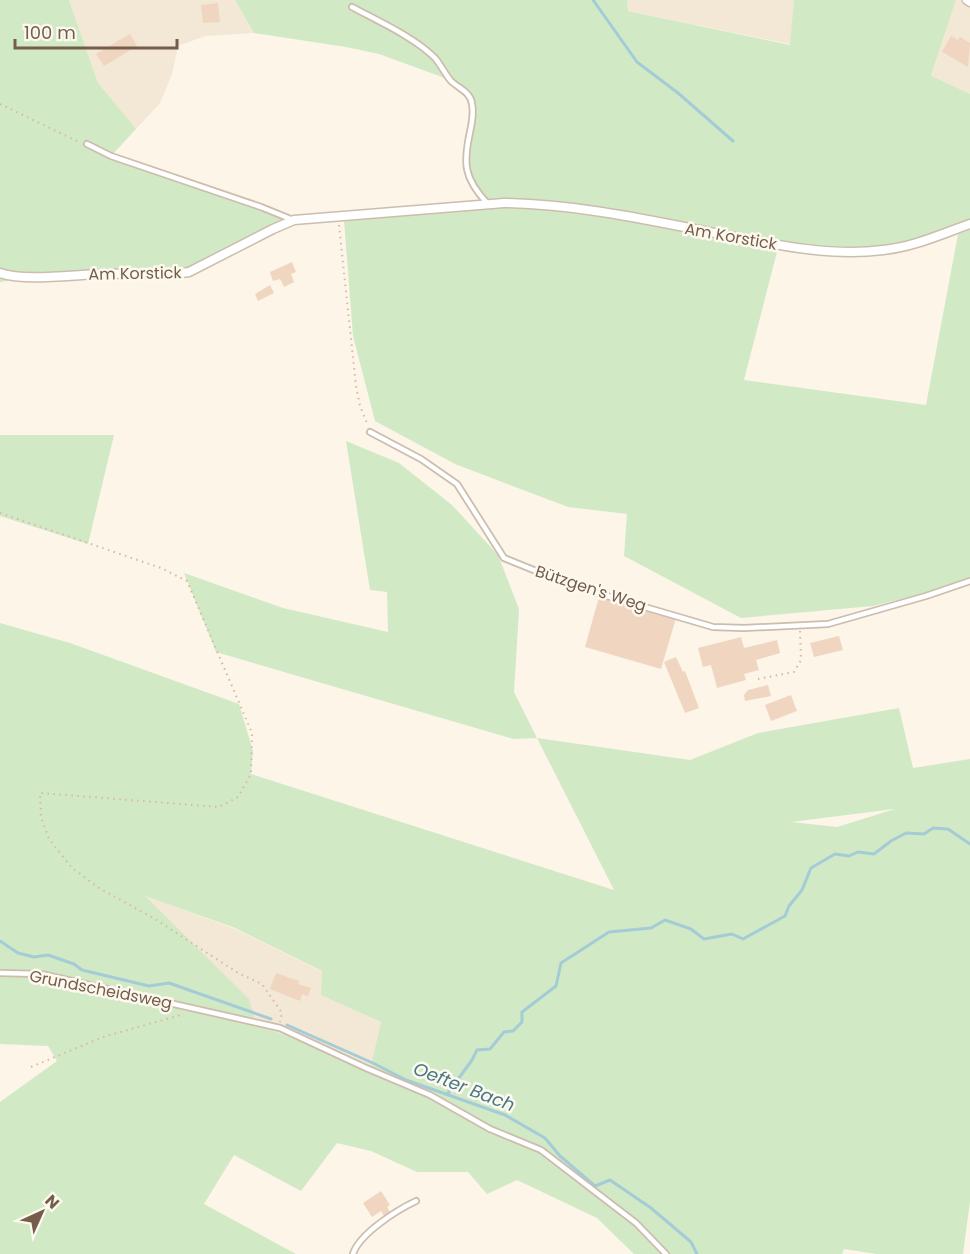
<svg xmlns="http://www.w3.org/2000/svg" width="970" height="1254" viewBox="0 0 970 1254" font-family="Poppins,sans-serif">
	<style>
		.residential { fill: #f3e7d6 }
		.green { fill: #d2e9c6; fill-rule: evenodd }
		.lines { fill: none; stroke-linecap: round; stroke-linejoin: round }
		.stream { stroke: #a3ccd6; stroke-width: 3 }
		.building { fill: #f0d6c0 }
		.service-casing { stroke: #cdbdae; stroke-width: 8 }
		.minor-casing { stroke: #cdbdae; stroke-width: 11 }
		.path { stroke: #d5b9a3; stroke-width: 2; stroke-dasharray: 1.5 4.5; stroke-linecap: butt }
		.service { stroke: #fff; stroke-width: 4.5 }
		.minor { stroke: #fff; stroke-width: 8 }
		.labels { text-anchor: middle; stroke-width: 5; stroke-linejoin: round; paint-order: stroke }
		.street-label { font-size: 16px; fill: #755d4c; stroke: #fef9ee }
		.water-label { font-size: 18px; font-style: italic; fill: #477987; stroke: #fef9ee }
	</style>
	<rect width="100%" height="100%" fill="#fcf5e8"/>
	<g class="residential">
		<polygon points="69,0 235,0 254,33 205,36 178,46 172,74 160,103 136,129 98,83"/>
		<polygon points="627,0 794,0 791,46 790,44 628,11"/>
		<polygon points="956,0 970,0 970,94 931,77"/>
		<polygon points="143,895 235,929 323,972 322,995 381,1022 371,1065 256,1025"/>
	</g>
	<g class="green">
		<polygon points="0,0 69,0 98,83 136,129 111,156 294,220 189,272 34,277 0,282"/>
		<path d="M235 0H627L628 11 790 45 794 0H956L931 76 970 94V223L883 250 779 244 744 380 926 405 959 229 970 225V579L925 593 873 606 741 618 624 556 627 514 568 507 455 464 375 421 353 336 344 220 489 205C458 168 468 148 473 104L442 77 379 54 346 47 254 33Z"/>
		<polygon points="0,435 114,435 88,544 0,516"/>
		<path d="M346 441 399 463 452 505 498 555 519 609 514 692 537 738 690 760 758 733 899 708 913 768 970 759V1201L963 1254H877L844 1249 842 1254H634L597 1218 517 1180 487 1194 468 1172H417L371 1151 337 1143 301 1191 234 1155 204 1204 296 1254H0V1102L57 1061 48 1046 0 1044V623L70 643 239 704 253 751 251 774 614 890 537 738 513 739 216 652 184 573 283 608 388 632 387 592 370 590ZM895 809 837 827 791 822 894 809ZM145 896 235 928 322 971 321 995 381 1022 371 1065 256 1025 249 999Z"/>
	</g>
	<g class="lines">
		<g class="stream">
			<polyline points="593,0 637,62 678,93 733,141"/>
			<polyline points="0,941 18,953 34,957 48,955 74,964 82,970 149,986 169,983 271,1019"/>
			<polyline points="287,1025 375,1064 406,1080 505,1115 545,1138 560,1156 595,1186 610,1180 651,1208 691,1242 697,1254"/>
			<polyline points="448,1093 472,1060 477,1050 490,1049 504,1032 513,1031 522,1022 522,1012 556,986 561,963 609,932 651,928 665,920 691,929 704,939 732,934 743,939 785,916 789,906 802,890 811,868 835,854 849,856 858,852 874,854 891,841 906,833 924,834 933,828 948,829 970,844"/>
		</g>
	</g>
	<g class="building">
		<polygon points="218,3 220,22 203,23 201,5"/>
		<polygon points="130,34 137,46 104,66 96,54"/>
		<polygon points="951,36 958,40 960,37 970,43 968,67 942,52"/>
		<polygon points="292,262 296,272 291,274 294,282 284,287 280,279 273,281 270,272"/>
		<polygon points="270,285 274,293 258,301 255,294"/>
		<polygon points="599,597 676,618 661,669 585,647"/>
		<polygon points="839,636 843,650 814,657 810,643"/>
		<polygon points="741,637 744,648 777,640 780,653 756,660 759,670 744,674 746,680 717,688 711,665 703,667 698,648"/>
		<polygon points="676,657 683,672 685,671 699,708 685,713 664,662"/>
		<polygon points="768,685 771,696 745,701 744,695 748,690"/>
		<polygon points="791,695 797,711 771,721 765,705"/>
		<polygon points="276,973 299,981 298,984 311,988 308,996 302,994 300,1001 270,989"/>
		<polygon points="381,1191 390,1205 387,1207 390,1212 384,1216 381,1211 372,1217 363,1203"/>
	</g>
	<g class="lines">
		<defs>
			<g id="service">
				<path d="M352 7C378 21 414 37 435 58 441 65 445 74 451 81 458 88 471 92 472 104 474 113 472 123 470 132 463 164 464 178 487 203"/>
				<polyline points="87,144 111,156 261,207 293,220"/>
				<polyline points="370,432 421,459 457,484 504,558 573,586 713,627 744,628 828,624 926,596 970,581"/>
				<polyline points="0,973 41,974 280,1028 366,1068 430,1095 490,1129 541,1150 636,1223 666,1254"/>
				<path d="M353 1254C359 1234 397 1210 416 1201"/>
			</g>
			<g id="minor">
				<polyline points="967,0 970,2"/>
				<path d="M0 273C26 282 77 274 106 274 134 273 162 277 189 272L273 229 294 220 504 203C576 204 649 220 720 234 772 244 829 257 883 250 914 247 941 234 970 224"/>
			</g>
		</defs>
		<use href="#service" class="service-casing"/>
		<use href="#minor" class="minor-casing"/>
		<g class="path">
			<polyline points="0,104 81,143"/>
			<polyline points="339,225 356,386 360,406 368,426"/>
			<polyline points="0,513 161,568 187,581 252,733 251,774 238,797 219,807 40,793 41,817 49,839 72,868 99,888 155,919 238,973 262,984 282,1013 280,1022"/>
			<polyline points="758,679 794,672 801,660 800,631"/>
			<polyline points="31,1067 103,1037 184,1014"/>
		</g>
		<use href="#service" class="service"/>
		<use href="#minor" class="minor"/>
	</g>
	<g class="labels">
		<g class="street-label">
			<text transform="translate(731 236) rotate(10)" y="6">Am Korstick</text>
			<text transform="translate(135 273) rotate(-1)" y="6">Am Korstick</text>
			<text transform="translate(591 588) rotate(18)" y="6">Bützgen's Weg</text>
			<text transform="translate(101 989) rotate(11)" y="6">Grundscheidsweg</text>
		</g>
		<g class="water-label">
			<text transform="translate(464 1087) rotate(21)" y="6">Oefter Bach</text>
		</g>
	</g>
	<g transform="translate(42 1212) rotate(45)" stroke="#fef9ee" stroke-width="4.5" paint-order="stroke">
	<path d="M0-4.5L10 22L0 15L-10 22Z" fill="#755d4c"/>
	<text y="-9" font-size="16" font-weight="bold" text-anchor="middle" fill="#755d4c">N</text>
	</g>
	<path d="M15 39v9h162v-9" fill="none" stroke="#755d4c" stroke-width="3"/>
	<text x="24" y="39" font-size="18" fill="#755d4c" stroke="#fef9ee" stroke-width="4.5" paint-order="stroke">100 m</text>
</svg>
